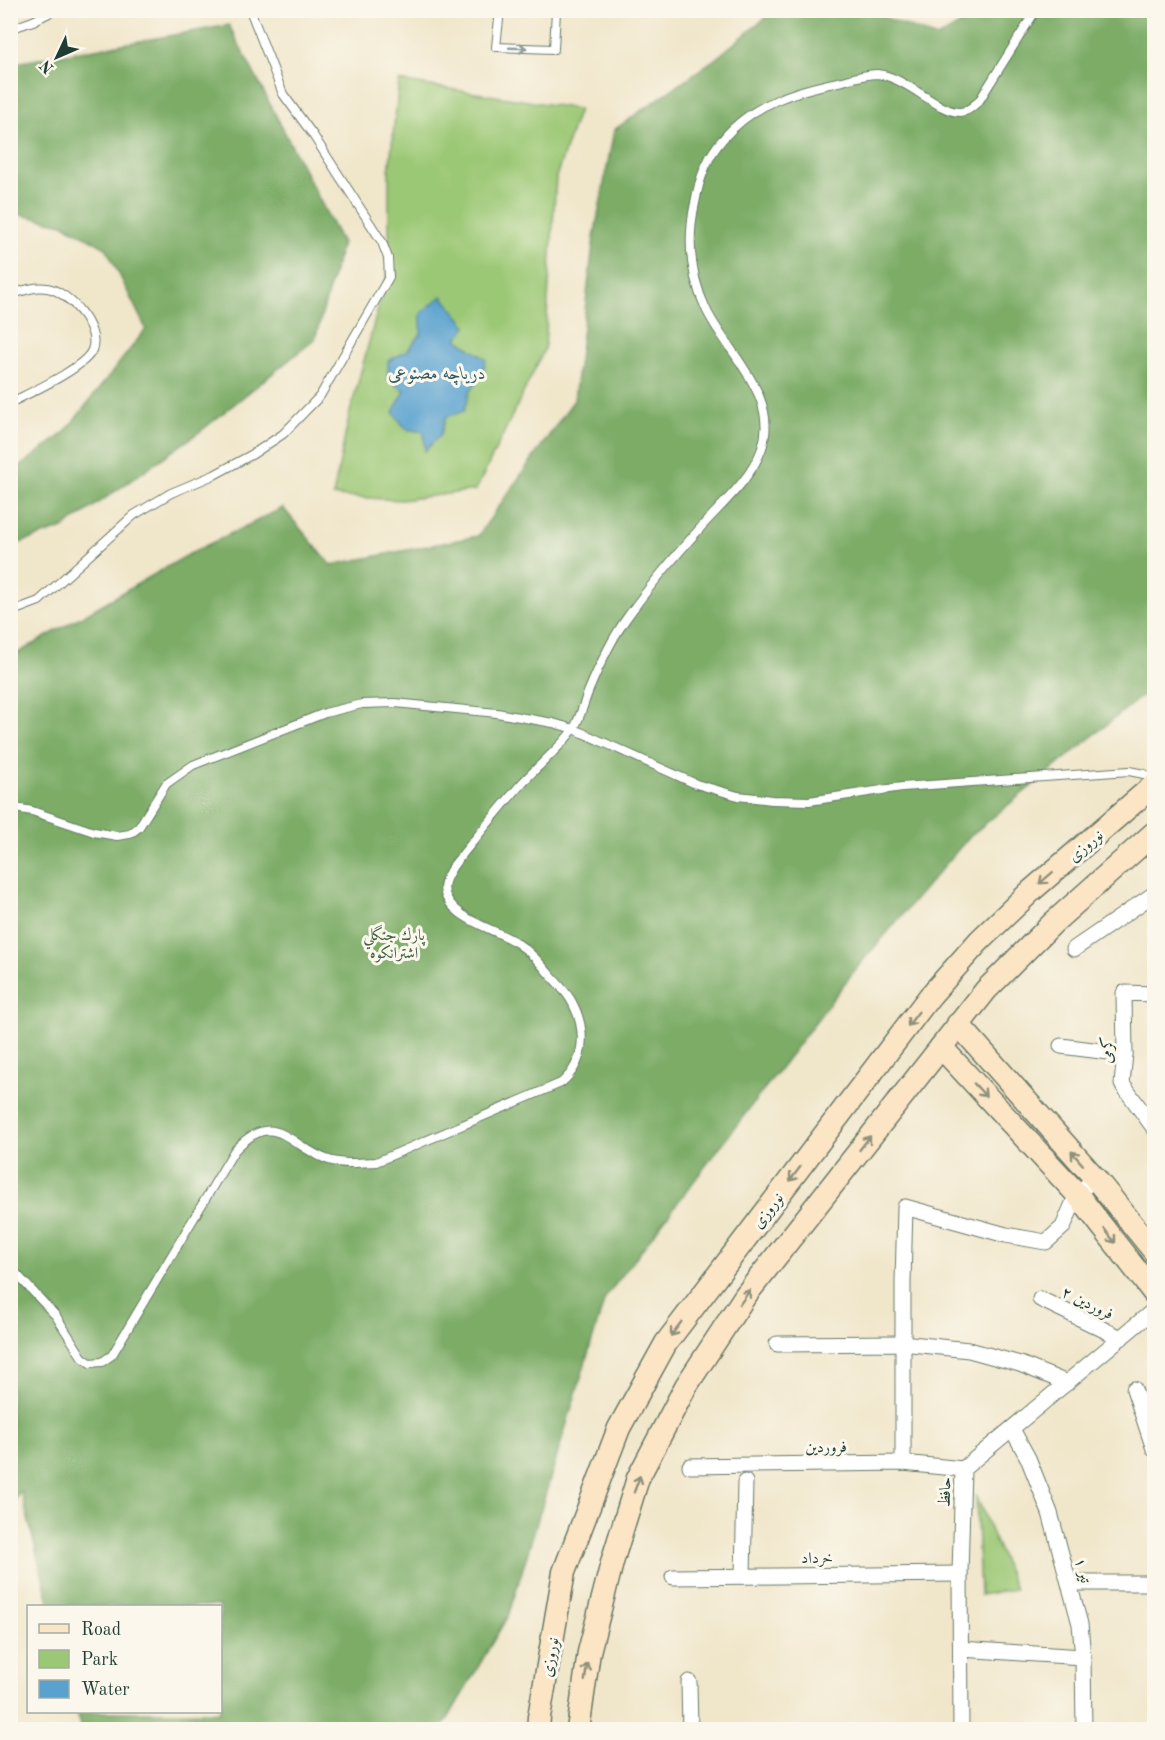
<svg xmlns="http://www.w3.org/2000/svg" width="1165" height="1740" viewBox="0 0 1165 1740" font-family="'Old Standard TT',Amiri,serif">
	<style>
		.green { fill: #9bc875; stroke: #5d8254; stroke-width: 1.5 }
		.forest { fill: #7cac66; stroke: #4e744d; stroke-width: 1.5 }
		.water { fill: #59a1cf; stroke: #3c6f82; stroke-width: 1.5 }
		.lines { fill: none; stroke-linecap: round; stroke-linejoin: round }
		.lane-casing { stroke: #687868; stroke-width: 10 }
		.street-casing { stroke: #687868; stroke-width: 17 }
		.secondary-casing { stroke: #687868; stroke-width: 25 }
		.lane { stroke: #fff; stroke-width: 8 }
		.street { stroke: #fff; stroke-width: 15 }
		.secondary { stroke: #fce5c4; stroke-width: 22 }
		.oneway { stroke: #8f9e9a }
		.oneway2 { stroke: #8e917c }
		.labels { text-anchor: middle; stroke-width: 6; stroke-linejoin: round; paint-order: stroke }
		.street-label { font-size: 16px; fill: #1f3d34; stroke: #fbf7ec }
		.park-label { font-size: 16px; fill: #3e6044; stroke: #fbf7ec }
		.water-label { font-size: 18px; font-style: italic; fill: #305b62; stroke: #fbf7ec }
	</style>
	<rect width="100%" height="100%" fill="#fbf7ec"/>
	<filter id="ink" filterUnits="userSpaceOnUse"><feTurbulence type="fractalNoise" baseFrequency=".0167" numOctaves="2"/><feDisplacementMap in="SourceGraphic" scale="12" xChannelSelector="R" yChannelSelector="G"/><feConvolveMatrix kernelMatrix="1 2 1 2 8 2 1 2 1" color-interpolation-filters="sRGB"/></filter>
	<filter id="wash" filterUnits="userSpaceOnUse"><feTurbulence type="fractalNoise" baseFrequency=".008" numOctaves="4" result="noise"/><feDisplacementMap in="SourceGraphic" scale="24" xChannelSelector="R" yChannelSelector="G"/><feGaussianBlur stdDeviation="1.35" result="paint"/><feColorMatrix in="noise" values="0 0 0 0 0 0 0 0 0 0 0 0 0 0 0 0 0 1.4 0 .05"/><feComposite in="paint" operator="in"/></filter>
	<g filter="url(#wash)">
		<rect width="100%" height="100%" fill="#f0e6ca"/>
		<g class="green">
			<polygon points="399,81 579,109 556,177 545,348 476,490 402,500 333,496 349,416 389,268 389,172"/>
			<polygon points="976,1495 1015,1589 980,1595"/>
		</g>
		<g class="forest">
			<polygon points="774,11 869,11 937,38 983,11 1154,11 1154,686 969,837 854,971 605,1298 509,1614 442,1729 82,1729 77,1712 220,1712 220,1606 50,1606 21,1491 11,1506 11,657 193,552 283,508 331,565 478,536 574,400 594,237 614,130 715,59"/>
			<polygon points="229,25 342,243 315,339 201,431 63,528 11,546 11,473 65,432 146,329 106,248 63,224 11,213 11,64"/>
		</g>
		<polygon class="water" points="442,296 467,326 457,339 486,359 482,375 470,391 464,411 446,417 441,434 425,451 424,432 406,429 393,412 405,391 388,379 388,361 407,351 421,334 421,313"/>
	</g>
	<g filter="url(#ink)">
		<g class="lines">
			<defs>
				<g id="lane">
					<polyline points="500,10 496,47 554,49 556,10"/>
					<polyline points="10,29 33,21 55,10"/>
					<path d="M10 295C22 291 34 286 47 288 68 291 101 328 92 350 85 368 29 393 10 403"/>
					<polyline points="10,612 39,601 134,515 171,493 214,475 253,454 283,434 320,396 389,277 388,258 382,242 313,135 283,94 250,10"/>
					<polyline points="10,807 32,811 94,832 117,836 130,834 139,827 166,784 193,765 325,713 362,704 395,703 497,713 553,723 574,729 696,784 738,796 772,800 809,801 902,787 1129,771 1144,774 1154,779"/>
					<path d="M10 1267 56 1316 82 1357 90 1363 102 1362 112 1355 234 1151C274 1108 287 1144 326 1159 342 1165 359 1163 376 1162L561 1083C585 1063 587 1031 573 1004 568 993 558 984 550 975 540 963 531 952 517 943 497 930 460 921 448 900 440 888 446 877 453 866 476 838 499 809 523 782 537 767 565 743 574 728 581 716 584 702 589 690 599 666 611 640 626 619 649 586 676 555 703 525 723 503 752 478 762 448 780 395 726 352 706 309 690 275 687 239 695 203 699 180 706 158 722 140 753 103 797 90 843 81 853 78 866 74 877 74 905 76 939 113 960 112 968 112 973 106 979 101L1036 10"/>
				</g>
				<g id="street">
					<polyline points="1074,949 1154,894"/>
					<polyline points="1154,994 1124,993 1125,1054 1122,1084 1154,1128"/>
					<polyline points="1061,1046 1125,1054"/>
					<polyline points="1040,1299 1121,1338"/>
					<polyline points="777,1344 902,1343 969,1350 1020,1364 1067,1383"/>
					<polyline points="1134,1389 1154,1449"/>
					<polyline points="1012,1429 1028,1458 1050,1513 1080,1624 1083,1657 1084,1730"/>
					<polyline points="903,1463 903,1282 905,1207 1006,1235 1046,1242 1063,1227 1077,1194 1095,1178"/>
					<polyline points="690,1466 903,1463 963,1469"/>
					<polyline points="743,1576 745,1482"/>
					<polyline points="673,1577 960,1574"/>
					<polyline points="1069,1583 1154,1583"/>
					<polyline points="961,1649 1083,1657"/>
					<polyline points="689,1682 690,1730"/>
					<polyline points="961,1730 960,1574 963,1469 1154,1310"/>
				</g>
				<g id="secondary">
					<polyline points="958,1024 1095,1178 1154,1251"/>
					<polyline points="941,1047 1077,1194 1154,1293"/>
					<polyline points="538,1730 539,1717 564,1572 619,1428 666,1343 930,996 979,941 1031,891 1154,785"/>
					<polyline points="578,1730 589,1652 613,1559 638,1478 686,1386 745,1296 986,990 1054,922 1154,833"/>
				</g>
			</defs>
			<use href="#lane" class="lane-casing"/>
			<use href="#street" class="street-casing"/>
			<use href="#secondary" class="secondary-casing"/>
			<use href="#lane" class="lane"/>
			<use href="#street" class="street"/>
			<use href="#secondary" class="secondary"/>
		</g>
		<defs><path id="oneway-shaft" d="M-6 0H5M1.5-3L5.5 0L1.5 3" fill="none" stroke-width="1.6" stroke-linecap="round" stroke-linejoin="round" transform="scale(1.5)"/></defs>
		<use class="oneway" href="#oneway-shaft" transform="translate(518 48) rotate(2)"/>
		<g class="oneway2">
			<use href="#oneway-shaft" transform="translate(1046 878) rotate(139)"/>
			<use href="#oneway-shaft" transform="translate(913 1019) rotate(127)"/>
			<use href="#oneway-shaft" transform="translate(980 1090) rotate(47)"/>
			<use href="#oneway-shaft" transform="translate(865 1143) rotate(-52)"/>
			<use href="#oneway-shaft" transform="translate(1077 1158) rotate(-131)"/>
			<use href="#oneway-shaft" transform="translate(795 1174) rotate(127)"/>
			<use href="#oneway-shaft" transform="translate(1110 1236) rotate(52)"/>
			<use href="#oneway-shaft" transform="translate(745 1297) rotate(-55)"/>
			<use href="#oneway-shaft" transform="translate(676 1329) rotate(127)"/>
			<use href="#oneway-shaft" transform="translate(637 1484) rotate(-70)"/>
			<use href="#oneway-shaft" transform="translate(586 1672) rotate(-82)"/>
		</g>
	</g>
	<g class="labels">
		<g class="street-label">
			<text transform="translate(1085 845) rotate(-41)" y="6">نوروزی</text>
			<text transform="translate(1106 1050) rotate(-88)" y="6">کرمی</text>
			<text transform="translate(767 1210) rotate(-53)" y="6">نوروزی</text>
			<text transform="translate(1088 1302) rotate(26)" y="6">فروردین ۲</text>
			<text transform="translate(826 1446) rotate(-1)" y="6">فروردین</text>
			<text transform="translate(944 1492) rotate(-88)" y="6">حافظ</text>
			<text x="817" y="1563">خرداد</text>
			<text transform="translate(1084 1570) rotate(75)" y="6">تیر ۱</text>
			<text transform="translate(549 1657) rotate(-80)" y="6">نوروزی</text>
		</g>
		<g class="park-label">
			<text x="394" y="940">پارك جنگلي<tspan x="394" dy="18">اشترانكوه</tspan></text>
		</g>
		<g class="water-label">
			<text x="437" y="379">دریاچه مصنوعی</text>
		</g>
	</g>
	<rect width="1165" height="1740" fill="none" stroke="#fbf7ec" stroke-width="36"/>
	<rect x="27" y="1605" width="195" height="108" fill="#fbf7ec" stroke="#a3ada2" stroke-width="1.5"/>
	<rect x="39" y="1624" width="30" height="9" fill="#fce5c4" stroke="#a3ada2" stroke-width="1.5"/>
	<text x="81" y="1635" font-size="18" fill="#1f3d34">Road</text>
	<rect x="39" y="1650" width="30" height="18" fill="#9bc875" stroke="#a3ada2" stroke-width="1.5"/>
	<text x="81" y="1665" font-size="18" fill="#1f3d34">Park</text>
	<rect x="39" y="1680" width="30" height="18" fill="#59a1cf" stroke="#a3ada2" stroke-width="1.5"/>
	<text x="81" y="1695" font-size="18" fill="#1f3d34">Water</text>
	<g transform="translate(57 57) rotate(226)" stroke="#fbf7ec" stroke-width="4.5" paint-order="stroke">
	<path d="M0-4.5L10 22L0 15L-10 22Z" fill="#1f3d34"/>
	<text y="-9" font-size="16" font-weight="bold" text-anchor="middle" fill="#1f3d34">N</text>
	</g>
</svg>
